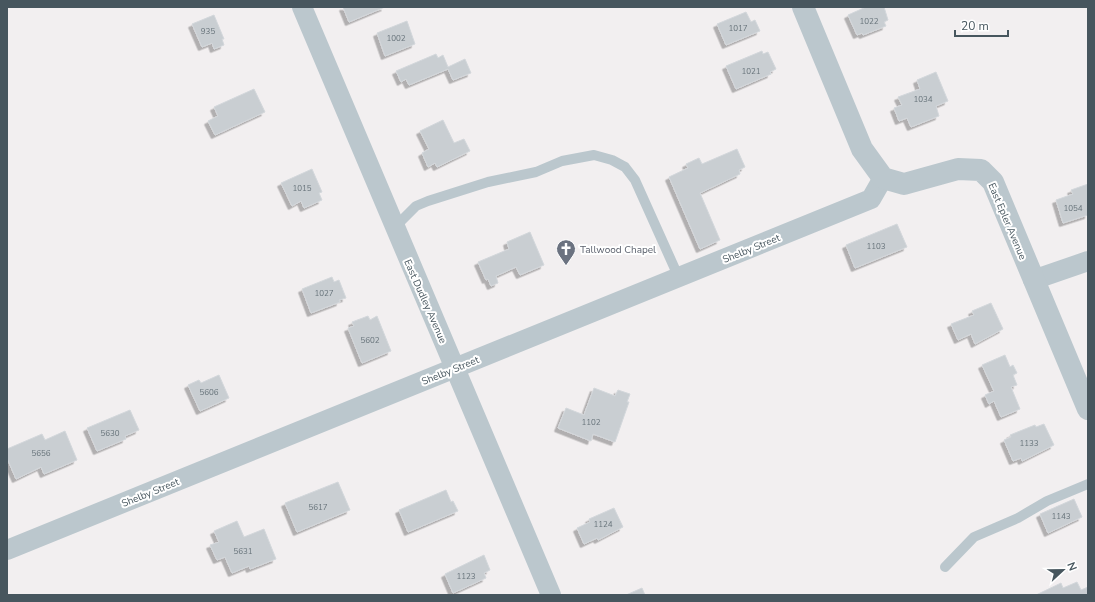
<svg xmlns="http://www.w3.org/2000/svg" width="1095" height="602" viewBox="0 0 1095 602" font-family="'Nunito Sans',sans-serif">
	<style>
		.building { fill: #c9ced2; stroke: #d3d7db; filter: url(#shadow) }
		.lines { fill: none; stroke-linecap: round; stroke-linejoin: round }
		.service { stroke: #bbc7cd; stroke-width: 10 }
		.minor { stroke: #bbc7cd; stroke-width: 20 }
		.tertiary { stroke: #bbc7cd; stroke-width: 22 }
		.labels { text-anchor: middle; stroke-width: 4; stroke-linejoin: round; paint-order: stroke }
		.number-label { font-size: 8px; fill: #68747b }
		.street-label { font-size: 10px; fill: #47565e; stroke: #fff }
		.worship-label { font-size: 10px; fill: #5b616d; stroke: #fff; text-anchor: start }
	</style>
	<defs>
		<filter id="shadow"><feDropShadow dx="-3.5" dy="3.5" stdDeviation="0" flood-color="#0004"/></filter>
	</defs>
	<rect width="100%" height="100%" fill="#f2eff0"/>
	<g class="building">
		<polygon points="343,7 385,7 349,22"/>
		<polygon points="866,7 884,7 888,20 884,22 886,26 863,35 862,33 857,35 848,15"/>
		<polygon points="746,12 751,22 755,20 760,31 726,45 717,24"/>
		<polygon points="214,15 224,39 222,39 224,45 214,49 212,43 202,47 192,24"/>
		<polygon points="407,21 415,44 385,56 377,33"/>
		<polygon points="762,51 763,54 768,52 776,69 770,72 771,74 736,89 726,66"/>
		<polygon points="436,54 438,58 443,55 448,67 465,59 471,73 453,80 448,69 409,85 406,79 401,82 396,71"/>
		<polygon points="936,72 948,101 936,106 939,116 911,127 907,118 899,121 894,108 902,105 898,97 920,89 917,80"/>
		<polygon points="254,89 265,112 215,135 208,121 218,116 214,107"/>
		<polygon points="443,120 454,143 464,139 470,151 437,167 435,163 428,167 422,153 429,149 420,131"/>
		<polygon points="737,149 745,167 739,170 740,174 700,193 720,240 700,249 669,177 688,168 686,164 699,158 702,164"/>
		<polygon points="312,169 322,192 319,193 322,200 304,208 301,201 292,206 281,183"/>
		<polygon points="1088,184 1088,215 1063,223 1056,200 1073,194 1071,190"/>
		<polygon points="897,224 907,247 855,268 846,245"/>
		<polygon points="530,232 544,265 520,275 516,267 496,276 498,283 491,286 488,279 486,280 478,262 509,249 507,242"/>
		<polygon points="332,277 334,282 339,280 346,298 339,300 340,302 311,313 302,289"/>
		<polygon points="991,303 1003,329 975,344 971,334 958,340 951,324 974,315 972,311"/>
		<polygon points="368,316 370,320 377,316 391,351 362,363 348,328 354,326 352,322"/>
		<polygon points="1005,355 1010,367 1013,365 1017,373 1013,375 1017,385 1011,387 1020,409 1001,417 994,401 989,404 985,395 994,391 982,365"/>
		<polygon points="219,375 229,398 200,411 188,385 199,380 201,383"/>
		<polygon points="594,388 615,396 618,390 630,394 627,402 629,402 615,442 593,434 591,441 558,428 566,408 584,415"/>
		<polygon points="130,410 139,430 125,436 126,439 97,451 87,428"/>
		<polygon points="1044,424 1054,445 1022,461 1021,458 1013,461 1004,440 1011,437 1010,435 1035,425 1036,427"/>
		<polygon points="65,431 77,460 44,474 41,467 16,479 7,458 7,449 42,434 45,440"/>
		<polygon points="338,482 350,510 297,532 285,503"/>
		<polygon points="446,490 451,502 453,501 458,511 408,532 399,510"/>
		<polygon points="1074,499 1082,517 1048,533 1040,514"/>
		<polygon points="614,508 623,527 598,540 597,538 584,544 577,528 590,522 589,519"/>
		<polygon points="237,521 244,537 264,529 276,559 250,569 249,566 232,573 225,557 217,560 210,545 219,542 214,531"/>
		<polygon points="484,555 490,570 484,573 486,578 453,593 445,574"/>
		<polygon points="1077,582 1081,590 1088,587 1088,595 1036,595 1061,583 1063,588"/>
		<polygon points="642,588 645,595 626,595"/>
	</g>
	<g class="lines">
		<g class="service">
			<polyline points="394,228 416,206 428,201 488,182 536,172 562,161 594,155 612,160 625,167 635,180 679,278"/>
			<polyline points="945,567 974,537 1018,518 1047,501 1088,484"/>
		</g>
		<g class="minor">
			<path d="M302 7C384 204 469 399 551 595"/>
			<polyline points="1033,280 1088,261"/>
			<polyline points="7,550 871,199 883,178"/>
		</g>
		<polyline class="tertiary" points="803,7 862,149 883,178 904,184 958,169 981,170 993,182 1088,409"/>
	</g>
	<defs>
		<symbol id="church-pin" viewBox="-11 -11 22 30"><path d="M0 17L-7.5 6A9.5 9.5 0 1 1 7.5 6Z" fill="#6b7280" stroke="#fff"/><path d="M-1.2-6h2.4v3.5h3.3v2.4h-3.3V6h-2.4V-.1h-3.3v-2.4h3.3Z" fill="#fff"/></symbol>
	</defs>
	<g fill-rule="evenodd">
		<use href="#church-pin" x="555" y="238" width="22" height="30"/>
	</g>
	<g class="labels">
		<g class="number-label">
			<text x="869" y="24">1022</text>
			<text x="738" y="31">1017</text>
			<text x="208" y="34">935</text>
			<text x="396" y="41">1002</text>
			<text x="751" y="74">1021</text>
			<text x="923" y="102">1034</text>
			<text x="302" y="191">1015</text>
			<text x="1073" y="211">1054</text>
			<text x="876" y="249">1103</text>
			<text x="324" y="296">1027</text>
			<text x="370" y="343">5602</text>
			<text x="209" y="395">5606</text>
			<text x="591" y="425">1102</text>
			<text x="110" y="436">5630</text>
			<text x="1029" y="446">1133</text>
			<text x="41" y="456">5656</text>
			<text x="318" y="510">5617</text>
			<text x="1061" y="519">1143</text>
			<text x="603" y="527">1124</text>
			<text x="243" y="554">5631</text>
			<text x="466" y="579">1123</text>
		</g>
		<g class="street-label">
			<text transform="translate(1008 221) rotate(67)" y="4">East Epler Avenue</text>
			<text transform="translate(751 248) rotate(-22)" y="4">Shelby Street</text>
			<text transform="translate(426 301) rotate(66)" y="4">East Dudley Avenue</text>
			<text transform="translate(450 370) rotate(-22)" y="4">Shelby Street</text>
			<text transform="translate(150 492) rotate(-22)" y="4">Shelby Street</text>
		</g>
		<g class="worship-label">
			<text x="580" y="253">Tallwood Chapel</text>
		</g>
	</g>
	<rect width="1095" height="602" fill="none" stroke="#47565e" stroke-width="16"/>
	<g transform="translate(1063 570) rotate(68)" stroke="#ffffff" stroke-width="3" paint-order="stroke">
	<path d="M0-3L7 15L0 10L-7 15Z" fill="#47565e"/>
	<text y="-6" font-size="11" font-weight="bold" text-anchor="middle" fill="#47565e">N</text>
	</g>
	<path d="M955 30v6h53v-6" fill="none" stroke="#47565e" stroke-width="2"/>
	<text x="961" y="30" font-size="12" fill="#47565e" stroke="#ffffff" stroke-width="3" paint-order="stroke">20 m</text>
</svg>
